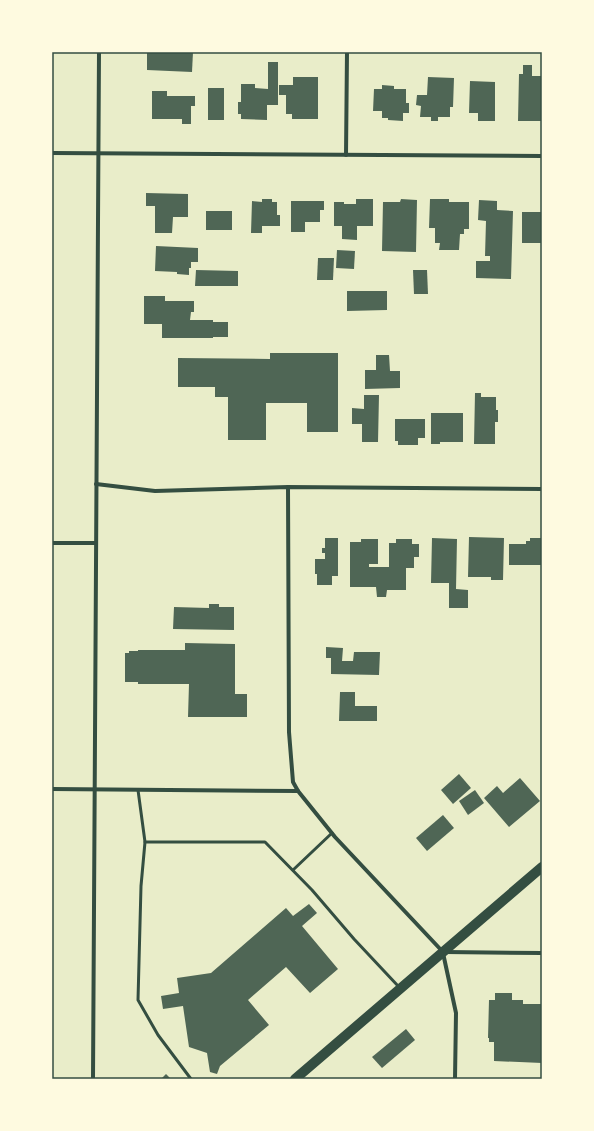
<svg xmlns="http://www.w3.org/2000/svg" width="594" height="1131" viewBox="0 0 594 1131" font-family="Mulish,sans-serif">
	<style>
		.building { fill: #4f6655 }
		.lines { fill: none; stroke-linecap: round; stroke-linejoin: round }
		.service { stroke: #344e41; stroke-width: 3 }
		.minor { stroke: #344e41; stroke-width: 4 }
		.primary { stroke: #344e41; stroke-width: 10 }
		.neatline { fill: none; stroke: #344e41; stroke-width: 1.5 }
	</style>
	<rect width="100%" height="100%" fill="#e9edc9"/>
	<g class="building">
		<polygon points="147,52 193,52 192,72 147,70"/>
		<polygon points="268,62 278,62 278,105 267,105 267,120 241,119 241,114 238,114 238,102 241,102 241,84 255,84 255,88 268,89"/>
		<polygon points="523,65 532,65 532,76 542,76 542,121 518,121 519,74 523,74"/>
		<polygon points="293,77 318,77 318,119 292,119 292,114 286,114 286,95 279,95 279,85 293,85"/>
		<polygon points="428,77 454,78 453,107 450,107 450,117 438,117 438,121 431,121 431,117 420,117 421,106 416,105 417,95 427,95"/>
		<polygon points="470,81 495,82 495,121 478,121 478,113 469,113"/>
		<polygon points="382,85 394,86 394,89 406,89 406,103 409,103 409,113 403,113 403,121 388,120 388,118 382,118 382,111 373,111 374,89 382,89"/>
		<rect x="208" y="88" width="16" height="32"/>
		<polygon points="152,91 167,91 167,96 195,96 195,106 191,106 191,124 182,124 182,119 152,119"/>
		<polygon points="146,193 188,194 188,217 173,217 172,233 155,233 155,206 146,206"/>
		<polygon points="262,199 272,199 272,202 277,202 277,215 280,215 280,226 262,226 262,233 251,233 252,201 262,202"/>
		<polygon points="356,199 373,199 373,226 357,226 357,240 342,239 342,226 334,226 334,202 344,202 344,204 356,204"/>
		<polygon points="401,199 417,200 416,252 382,251 383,202 400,202"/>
		<polygon points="430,199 449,199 449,202 469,202 469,229 464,229 464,234 460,234 459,250 439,250 440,243 435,243 435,228 429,228"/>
		<polygon points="479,200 497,201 497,210 513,211 511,279 476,278 476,261 490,261 490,256 485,256 486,221 478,220"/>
		<polygon points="291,201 324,201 324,210 320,210 320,222 305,222 305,232 291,232"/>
		<rect x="206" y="211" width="26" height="19"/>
		<rect x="522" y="212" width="20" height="31"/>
		<polygon points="156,246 198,248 198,262 191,262 191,268 189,268 189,275 177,274 177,272 155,271"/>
		<polygon points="337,250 355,251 354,269 336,268"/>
		<polygon points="318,258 334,258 333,280 317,280"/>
		<polygon points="196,270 238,271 238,286 195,286"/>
		<polygon points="413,270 427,270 428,294 414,294"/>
		<polygon points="347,291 387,291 387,310 347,311"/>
		<polygon points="144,296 165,296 165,301 194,301 194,312 191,312 190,320 213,320 213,322 228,322 228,337 213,337 213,338 162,338 162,324 144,324"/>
		<polygon points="270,353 338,353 338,432 307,432 307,403 266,403 266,440 228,440 228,397 215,397 215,387 178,387 178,358 270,359"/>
		<polygon points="376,355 389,355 390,371 400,371 400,388 365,389 365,370 376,370"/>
		<polygon points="475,393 481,393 481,397 496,397 496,410 498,410 498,422 495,422 495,444 474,444"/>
		<polygon points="364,395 379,395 378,442 362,442 362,424 352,424 352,408 364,409"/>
		<polygon points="431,413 463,413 463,442 440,442 440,444 431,444"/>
		<polygon points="395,419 425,419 425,438 418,438 418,445 398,445 398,441 395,441"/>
		<polygon points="469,537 504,538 503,580 491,580 491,577 468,577"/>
		<polygon points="325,538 338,538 338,576 332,576 332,585 317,585 317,574 315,574 315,559 325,559 325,553 322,553 322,548 325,548"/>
		<polygon points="432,538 457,539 456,589 468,590 468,608 449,608 449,583 431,583"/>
		<polygon points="530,538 542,538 542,565 509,565 509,544 526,544 526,541 530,541"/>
		<polygon points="361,539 378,539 378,564 369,564 369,567 389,567 389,543 396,543 396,539 412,539 412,544 419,544 419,557 414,557 414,568 406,568 406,590 387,590 386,597 377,597 376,587 350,587 350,542 361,542"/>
		<polygon points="209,604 219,604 219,607 234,607 234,630 173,629 174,607 209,608"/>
		<polygon points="185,643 235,644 235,694 247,694 247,717 188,717 189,684 138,684 138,682 125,682 125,653 129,653 129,651 138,651 138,650 185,650"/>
		<polygon points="326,647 343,648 342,661 353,661 354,652 380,652 379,675 331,674 331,658 326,658"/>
		<polygon points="340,692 355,692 355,706 377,706 377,721 339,721"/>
		<polygon points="459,774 471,788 453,804 441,790"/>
		<polygon points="520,778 540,801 509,827 484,798 497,786 503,793"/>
		<polygon points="475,790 484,803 468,815 459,801"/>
		<polygon points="443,815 454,828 427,851 416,838"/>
		<polygon points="309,904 317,913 302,926 338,969 310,993 286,967 248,1000 269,1025 220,1066 217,1074 210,1072 207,1053 189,1047 183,1006 163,1009 161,996 179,993 177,978 211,973 286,908 293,916"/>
		<polygon points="495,993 512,993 512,1000 523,1000 523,1004 542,1004 542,1063 494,1061 494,1042 489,1042 489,1038 488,1038 489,1000 495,1000"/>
		<polygon points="406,1029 415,1040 382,1068 372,1057"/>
		<polygon points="166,1074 171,1079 161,1079"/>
	</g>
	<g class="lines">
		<g class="service">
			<polyline points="138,790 145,842"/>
			<polyline points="293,870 332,833"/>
			<polyline points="191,1079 158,1035 138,1000 141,886 145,842 265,842 312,890 354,939 399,987"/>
		</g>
		<g class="minor">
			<polyline points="52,153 542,156"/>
			<polyline points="346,155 347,52"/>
			<polyline points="96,484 155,491 288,487 542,489"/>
			<polyline points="288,487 289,732 293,782 298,791 335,837 443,952"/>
			<polyline points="52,543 96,543"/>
			<polyline points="52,789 298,791"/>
			<polyline points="445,952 542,953"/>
			<polyline points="443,953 456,1013 455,1079"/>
			<polyline points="93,1079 99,52"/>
		</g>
		<polyline class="primary" points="295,1079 542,867"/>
	</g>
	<rect width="594" height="1131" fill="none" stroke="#fefae0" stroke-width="106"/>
	<rect x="53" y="53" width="488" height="1025" class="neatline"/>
</svg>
